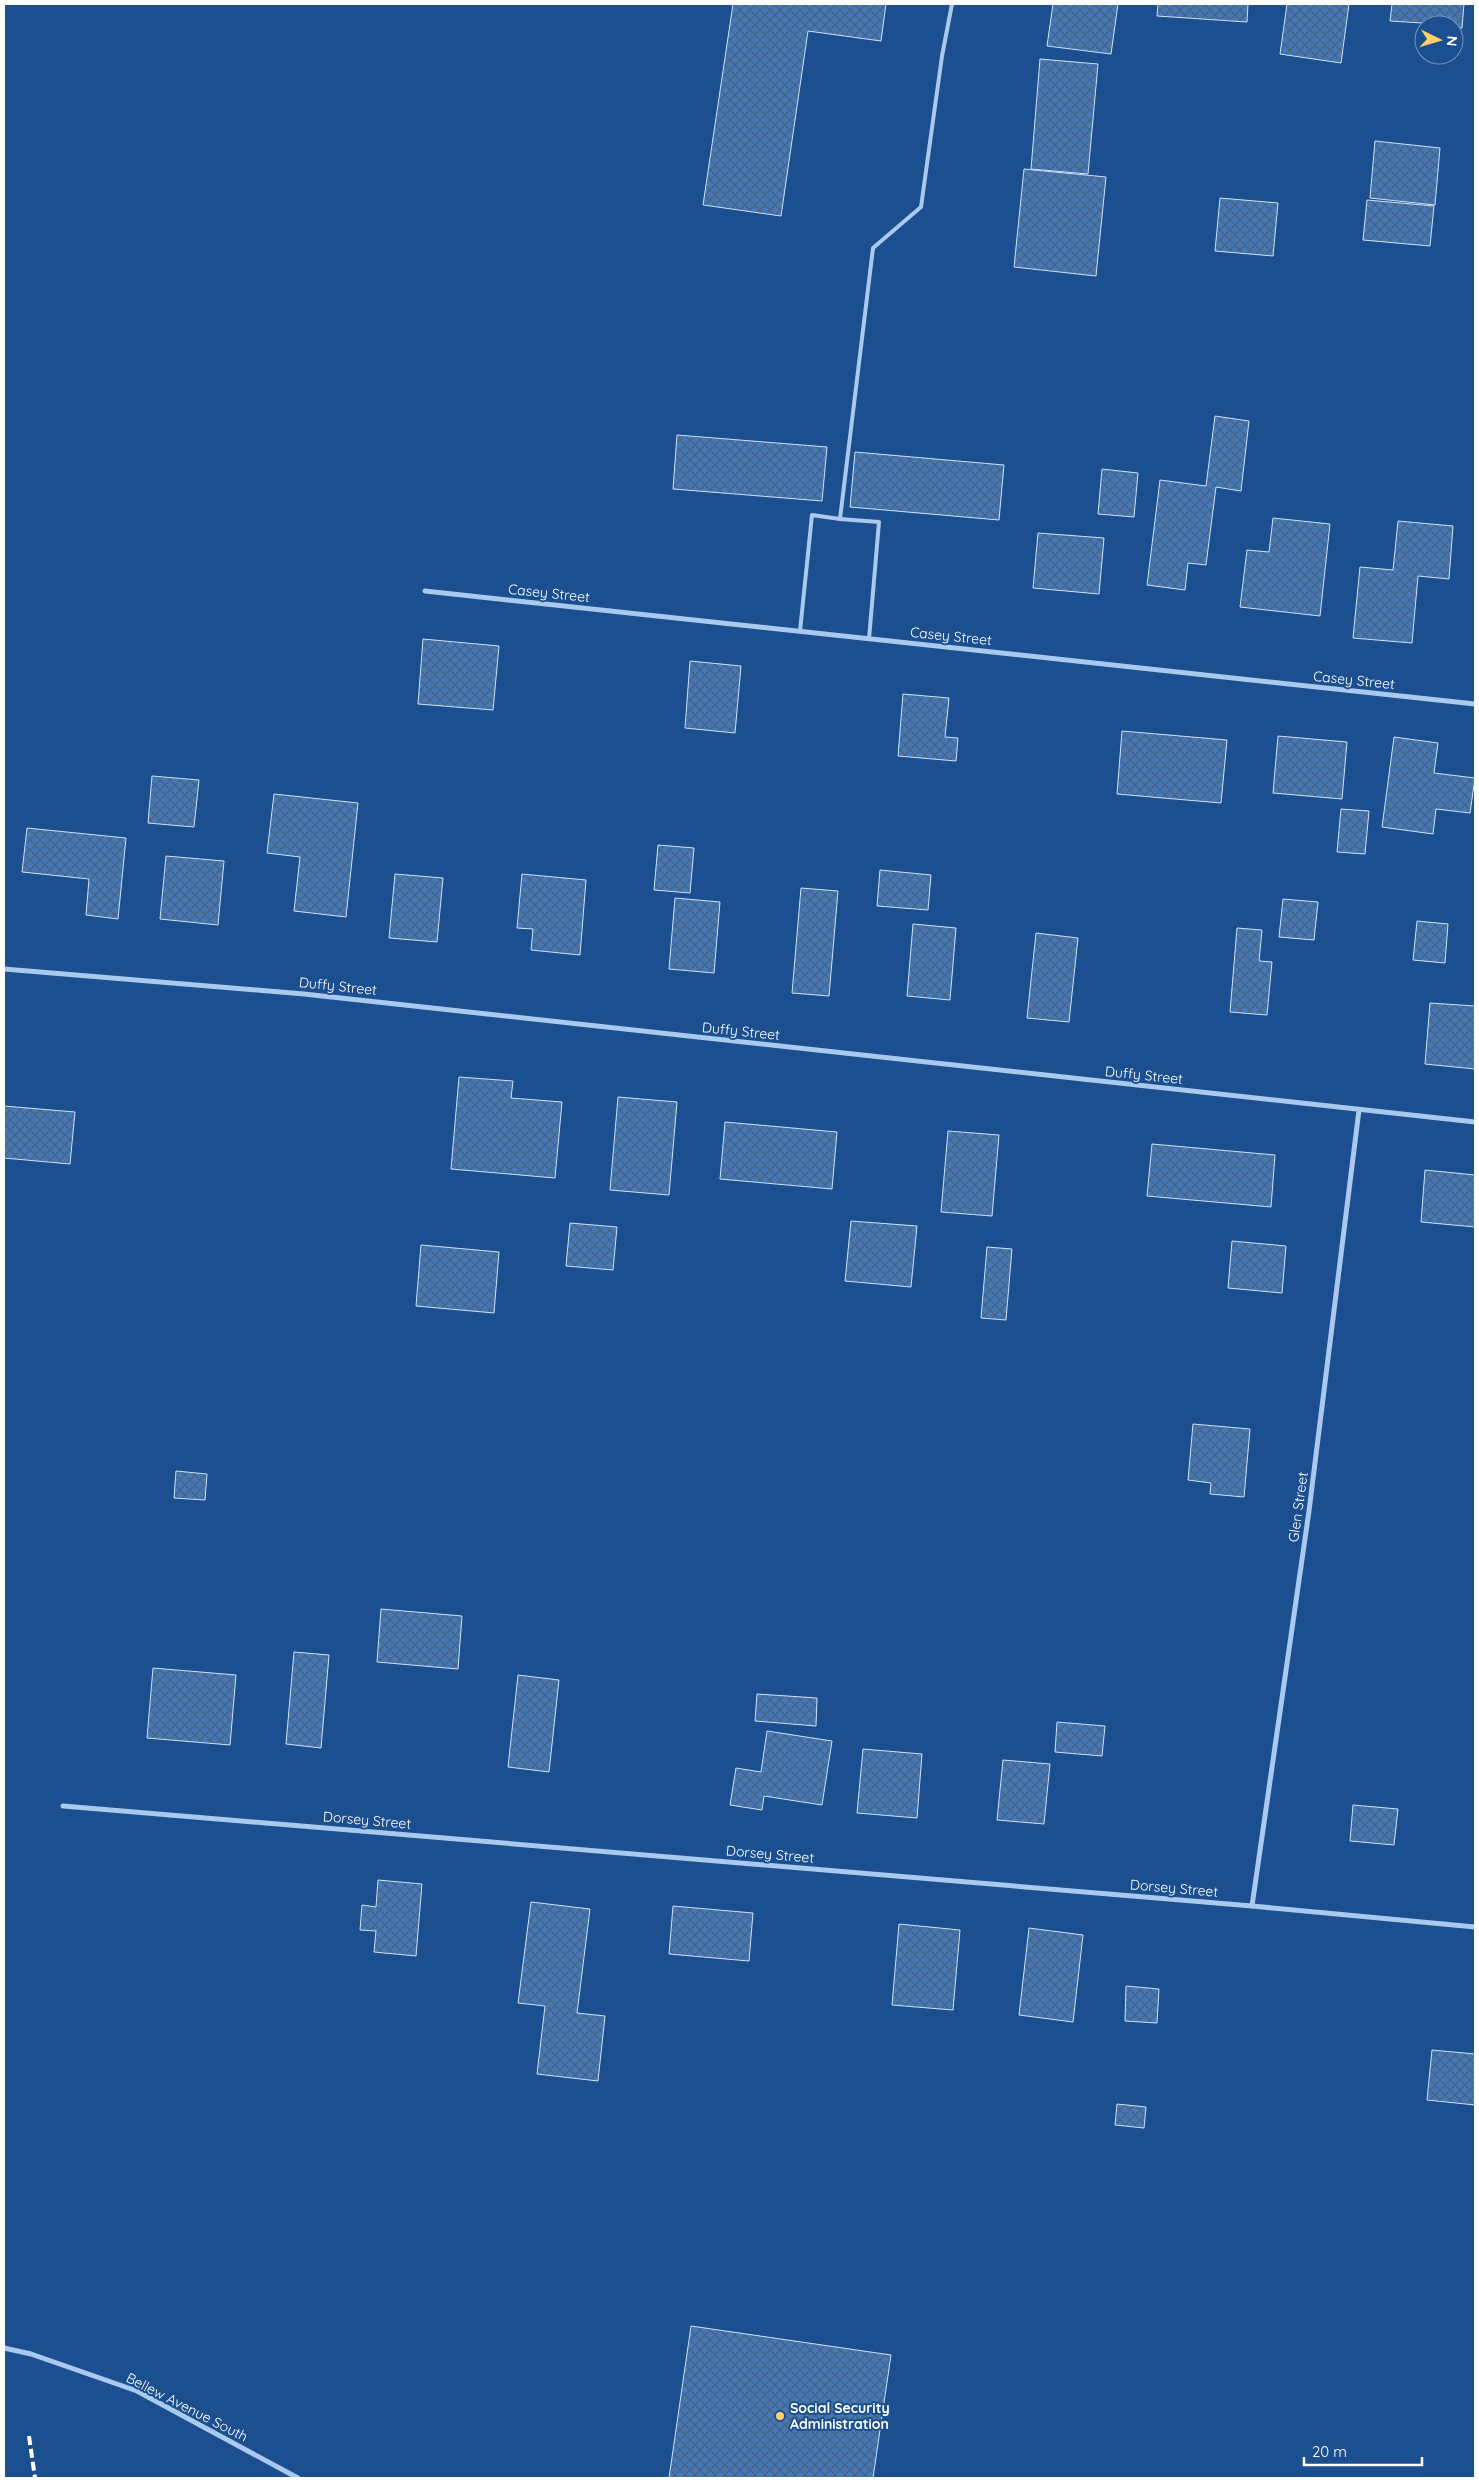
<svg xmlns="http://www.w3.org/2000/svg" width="1479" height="2482" viewBox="0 0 1479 2482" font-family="Quicksand,sans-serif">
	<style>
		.building { fill: url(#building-cross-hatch); stroke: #cfe3fa }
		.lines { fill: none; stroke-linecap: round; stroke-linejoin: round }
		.service { stroke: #a9c9ee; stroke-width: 4 }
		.minor { stroke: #a9c9ee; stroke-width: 5 }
		.rail { stroke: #fff; stroke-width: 4; stroke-dasharray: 9 4; stroke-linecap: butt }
		.poi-dot { fill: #ffd166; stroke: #1b4f8f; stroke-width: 2 }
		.labels { text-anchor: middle; stroke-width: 4; stroke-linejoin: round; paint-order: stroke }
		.street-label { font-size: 14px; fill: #fff; stroke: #1b4f8f }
		.poi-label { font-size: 14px; font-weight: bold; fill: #fff; stroke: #1b4f8f; text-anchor: start }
	</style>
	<defs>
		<pattern id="building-cross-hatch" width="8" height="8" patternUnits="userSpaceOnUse" patternTransform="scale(1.25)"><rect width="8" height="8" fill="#4478b7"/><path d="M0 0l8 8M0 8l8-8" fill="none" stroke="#486282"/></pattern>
	</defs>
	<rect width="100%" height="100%" fill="#1b4f8f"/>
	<g class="building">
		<polygon points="733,4 886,4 881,41 808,31 781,216 703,205"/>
		<polygon points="1053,4 1118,4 1111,54 1047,46"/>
		<polygon points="1158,4 1248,4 1247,22 1157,16"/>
		<polygon points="1287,4 1349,4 1341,63 1280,54"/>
		<polygon points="1392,4 1464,4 1462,28 1454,27 1454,25 1390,21"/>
		<polygon points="1040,59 1098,64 1088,174 1031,169"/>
		<polygon points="1375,141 1440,148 1435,205 1370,198"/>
		<polygon points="1024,169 1106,177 1096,276 1014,267"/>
		<polygon points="1220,198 1278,203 1273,256 1215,251"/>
		<polygon points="1367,200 1434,206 1430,246 1363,240"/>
		<polygon points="1215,416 1249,421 1241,491 1216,487 1206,565 1188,563 1185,590 1147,585 1160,480 1206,486"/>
		<polygon points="677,435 827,447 822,501 673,489"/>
		<polygon points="855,452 1004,465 999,520 850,507"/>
		<polygon points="1102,469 1138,473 1134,517 1098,514"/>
		<polygon points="1273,518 1330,524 1320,616 1240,607 1247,550 1269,552"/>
		<polygon points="1398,521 1453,526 1449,579 1418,576 1412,643 1353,638 1360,567 1393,570"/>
		<polygon points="1038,533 1104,538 1099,594 1033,588"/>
		<polygon points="423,639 499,646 493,710 418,704"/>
		<polygon points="690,661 741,666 735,733 685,728"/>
		<polygon points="903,694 949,698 945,737 958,738 956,761 898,756"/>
		<polygon points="1122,731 1227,740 1221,803 1117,794"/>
		<polygon points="1278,736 1347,742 1342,799 1273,793"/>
		<polygon points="1394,737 1438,743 1434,773 1475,778 1470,813 1436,809 1433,834 1382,827"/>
		<polygon points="152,776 199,780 194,827 148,823"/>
		<polygon points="274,794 358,803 346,917 294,911 300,857 267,853"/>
		<polygon points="1341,809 1369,811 1365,854 1337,852"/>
		<polygon points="27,828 126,838 118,919 86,915 89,879 22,872"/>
		<polygon points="658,845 694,848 690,893 654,890"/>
		<polygon points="166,856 224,861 218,925 160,919"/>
		<polygon points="880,870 931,875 928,910 877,906"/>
		<polygon points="395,874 443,878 437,942 389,938"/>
		<polygon points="522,874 586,880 580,955 531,950 533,929 517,928"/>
		<polygon points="801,888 838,891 829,996 792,993"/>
		<polygon points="675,898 720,902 714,973 669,969"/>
		<polygon points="1283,899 1318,902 1314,940 1279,937"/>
		<polygon points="1417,921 1448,924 1445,963 1413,960"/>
		<polygon points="913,924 956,928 950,1000 907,996"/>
		<polygon points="1237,928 1262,930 1259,961 1272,962 1267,1015 1230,1012"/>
		<polygon points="1036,933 1078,938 1069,1022 1027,1018"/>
		<polygon points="1430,1003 1475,1006 1475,1069 1425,1064"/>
		<polygon points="459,1077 513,1081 511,1098 562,1102 555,1178 451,1169"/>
		<polygon points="618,1097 677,1102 669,1195 610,1190"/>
		<polygon points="4,1106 75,1112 70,1164 4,1158"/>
		<polygon points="725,1122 837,1132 832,1189 720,1179"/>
		<polygon points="948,1131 999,1135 992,1216 941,1212"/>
		<polygon points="1152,1144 1275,1155 1271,1207 1147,1196"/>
		<polygon points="1425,1170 1475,1175 1475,1227 1421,1222"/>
		<polygon points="851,1221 917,1226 911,1287 845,1281"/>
		<polygon points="570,1223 617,1227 613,1270 566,1266"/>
		<polygon points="1232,1241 1286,1246 1282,1293 1228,1288"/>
		<polygon points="421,1245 499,1252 494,1313 416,1306"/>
		<polygon points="987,1247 1012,1249 1006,1320 981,1318"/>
		<polygon points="1193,1424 1250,1429 1244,1497 1210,1494 1211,1483 1188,1480"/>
		<polygon points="176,1471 207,1474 205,1500 174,1498"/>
		<polygon points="381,1609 462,1616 458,1669 377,1662"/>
		<polygon points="294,1652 329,1655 321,1748 286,1744"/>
		<polygon points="153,1668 236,1675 230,1745 147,1738"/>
		<polygon points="518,1675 559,1680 549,1772 508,1767"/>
		<polygon points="757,1694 817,1698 816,1726 755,1721"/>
		<polygon points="1057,1722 1105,1726 1102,1756 1055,1752"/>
		<polygon points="767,1731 832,1741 822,1805 764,1796 762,1810 730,1805 736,1768 761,1772"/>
		<polygon points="863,1749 922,1754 917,1818 857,1813"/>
		<polygon points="1003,1760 1050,1764 1044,1824 997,1820"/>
		<polygon points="1353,1805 1398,1809 1394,1845 1350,1841"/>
		<polygon points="378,1880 422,1884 416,1956 374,1952 376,1931 360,1930 362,1905 376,1907"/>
		<polygon points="531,1902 590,1909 577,2013 605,2016 598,2081 537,2074 545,2006 518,2003"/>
		<polygon points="673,1906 753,1913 749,1961 669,1954"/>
		<polygon points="899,1924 960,1930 953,2010 892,2005"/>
		<polygon points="1029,1928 1083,1935 1073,2022 1019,2015"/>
		<polygon points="1126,1986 1159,1989 1157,2023 1125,2021"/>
		<polygon points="1432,2050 1475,2054 1475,2105 1427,2100"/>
		<polygon points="1117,2104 1146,2107 1144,2128 1115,2125"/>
		<polygon points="691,2326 891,2355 873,2478 669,2478"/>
	</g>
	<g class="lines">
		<g class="service">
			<polyline points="800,631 812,515 840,519"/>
			<polyline points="869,639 879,522 840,519 873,248 921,207 942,56 952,4"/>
		</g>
		<g class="minor">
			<polyline points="425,591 1475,704"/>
			<polyline points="4,969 304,994 1475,1122"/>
			<polyline points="63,1806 1252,1906 1475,1927"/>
			<polyline points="1252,1906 1309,1511 1359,1110"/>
			<polyline points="4,2348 31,2354 137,2391 298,2478"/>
		</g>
		<polyline class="rail" points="29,2436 35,2478"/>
	</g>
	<circle class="poi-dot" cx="780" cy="2416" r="5"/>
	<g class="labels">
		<g class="street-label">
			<text transform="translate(549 593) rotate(6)" y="5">Casey Street</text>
			<text transform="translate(951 636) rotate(6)" y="5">Casey Street</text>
			<text transform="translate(1354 680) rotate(6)" y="5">Casey Street</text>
			<text transform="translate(338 986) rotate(6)" y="5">Duffy Street</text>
			<text transform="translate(741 1031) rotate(6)" y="5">Duffy Street</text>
			<text transform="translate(1144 1075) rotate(6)" y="5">Duffy Street</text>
			<text transform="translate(1298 1507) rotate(-82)" y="5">Glen Street</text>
			<text transform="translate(367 1820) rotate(5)" y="5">Dorsey Street</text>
			<text transform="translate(770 1854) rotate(5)" y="5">Dorsey Street</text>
			<text transform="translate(1174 1888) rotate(5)" y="5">Dorsey Street</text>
			<text transform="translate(187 2407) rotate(27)" y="5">Bellew Avenue South</text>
		</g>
		<g class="poi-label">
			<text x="790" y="2413">Social Security<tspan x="790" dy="16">Administration</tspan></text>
		</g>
	</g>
	<rect width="1479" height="2482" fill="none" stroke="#ffffff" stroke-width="10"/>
	<g transform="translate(1439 40) rotate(95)"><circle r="24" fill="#1b4f8f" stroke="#7695bc"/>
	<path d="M0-4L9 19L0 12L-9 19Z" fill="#ffd166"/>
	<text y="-8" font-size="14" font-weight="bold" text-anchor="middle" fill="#ffffff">N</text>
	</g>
	<path d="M1304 2457v8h118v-8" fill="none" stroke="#ffffff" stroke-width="2.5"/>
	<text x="1312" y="2457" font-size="15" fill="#ffffff" stroke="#1b4f8f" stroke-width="4" paint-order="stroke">20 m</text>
</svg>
